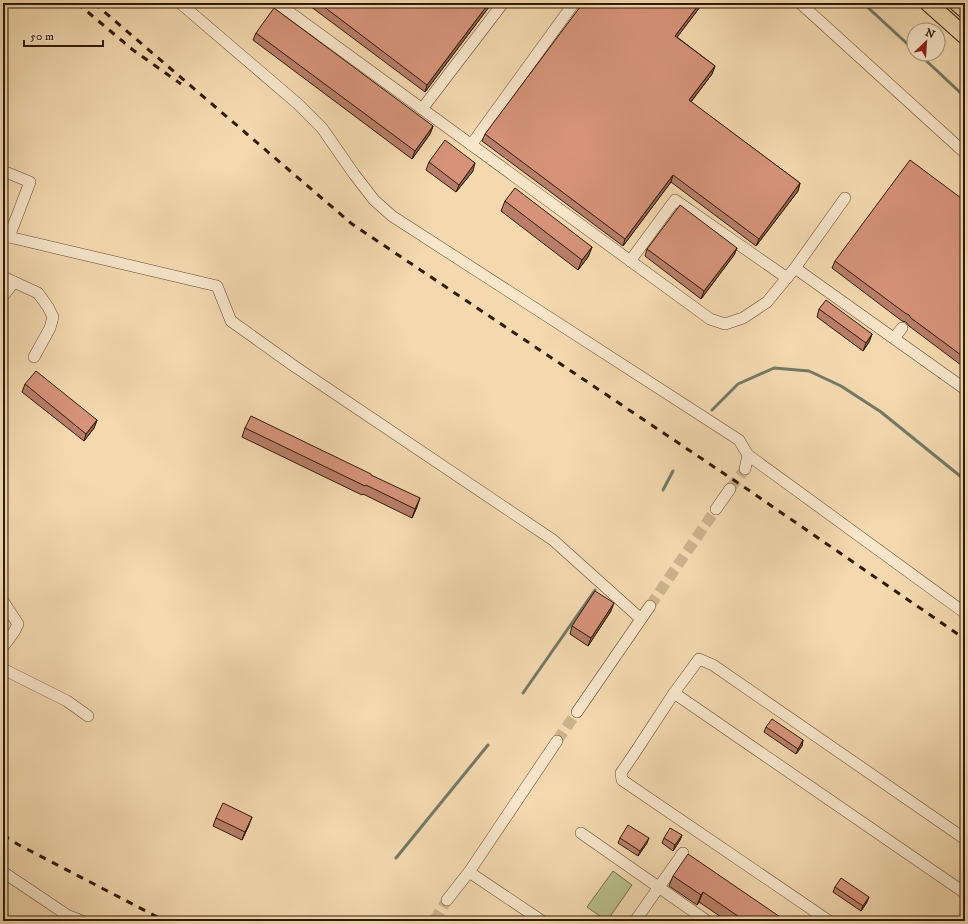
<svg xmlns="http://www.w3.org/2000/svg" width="968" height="924" viewBox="0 0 968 924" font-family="'IM FELL DW Pica',serif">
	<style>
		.green { fill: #b9c08c; stroke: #736e47 }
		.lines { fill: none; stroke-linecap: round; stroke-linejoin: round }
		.stream { stroke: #707a67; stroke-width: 3 }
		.minor-tunnel { stroke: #ccb38c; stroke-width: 11; stroke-dasharray: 11 5.5; stroke-linecap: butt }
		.minor-casing { stroke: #5f4a2d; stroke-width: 12 }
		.highway-casing { stroke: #2d1b02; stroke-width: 18 }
		.minor { stroke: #f8e6cb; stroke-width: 11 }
		.highway { stroke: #f4d9af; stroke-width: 16 }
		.rail { stroke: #2d1b02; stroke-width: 3; stroke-dasharray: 7 7; stroke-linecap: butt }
		.wall { fill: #b87e69; stroke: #2d1b02 }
		.shaded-wall { fill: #966755; stroke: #2d1b02 }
		.building { fill: #d6937a; stroke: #2d1b02 }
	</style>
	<rect width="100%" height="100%" fill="#f4d9af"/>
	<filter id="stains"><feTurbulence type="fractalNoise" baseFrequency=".005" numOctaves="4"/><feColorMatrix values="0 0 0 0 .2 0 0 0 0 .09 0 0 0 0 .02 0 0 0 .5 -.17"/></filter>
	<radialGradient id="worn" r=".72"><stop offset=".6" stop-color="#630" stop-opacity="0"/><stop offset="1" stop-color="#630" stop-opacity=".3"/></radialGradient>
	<polygon class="green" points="613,871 632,885 607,921 587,907"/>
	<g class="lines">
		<g class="stream">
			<polyline points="863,3 914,50"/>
			<polyline points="919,54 965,97"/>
			<polyline points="712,410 738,384 774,368 809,371 841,386 881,412 965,480"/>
			<polyline points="663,490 673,471"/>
			<polyline points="523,693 595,590"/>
			<polyline points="396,858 488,745"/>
		</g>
		<g class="minor-tunnel">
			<polyline points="730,489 745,469"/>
			<polyline points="650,606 716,509"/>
			<polyline points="557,741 577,712"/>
			<polyline points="434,921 447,900"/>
		</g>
		<defs>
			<g id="minor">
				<polyline points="180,3 298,104 322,128 354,174 374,200 392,216 739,440 748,455 745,469"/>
				<polyline points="277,3 710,319 725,324 743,318 767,302 795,268 845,198"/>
				<polyline points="800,3 965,153"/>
				<polyline points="422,109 503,3"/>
				<polyline points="471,145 574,3"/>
				<polyline points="3,171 30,182 9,237"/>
				<polyline points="3,235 9,237 217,286 231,321 294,366 553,540 641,619"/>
				<polyline points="630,261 675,200 787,278"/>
				<polyline points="795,268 965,389"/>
				<polyline points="3,277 38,293 48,307 53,317 50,328 34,357"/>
				<polyline points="3,296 14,282"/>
				<polyline points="894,338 902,328"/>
				<polyline points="748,455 965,613"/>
				<polyline points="716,509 730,489"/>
				<polyline points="3,601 18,624 14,632 3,647"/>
				<polyline points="3,669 67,701 88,716"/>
				<polyline points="674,693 965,893"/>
				<polyline points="577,712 650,606"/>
				<polyline points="581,833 707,921"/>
				<polyline points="3,872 67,915 82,921"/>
				<polyline points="469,872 542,921"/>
				<polyline points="447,900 469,872 557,741"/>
				<polyline points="635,921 683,853"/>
				<polyline points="829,921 622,780 621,773 634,754 674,693 699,659 713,665 965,839"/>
			</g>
			<g id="highway">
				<polyline points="928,3 965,36"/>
				<polyline points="957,3 965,10"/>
			</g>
		</defs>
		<use href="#minor" class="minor-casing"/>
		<use href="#highway" class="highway-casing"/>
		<use href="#minor" class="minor"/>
		<use href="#highway" class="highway"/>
		<g class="rail">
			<polyline points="77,3 133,50 181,84"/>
			<polyline points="94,3 352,224 744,487 965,639"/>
			<polyline points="3,835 19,845 165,921"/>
		</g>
	</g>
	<g class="wall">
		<polygon points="306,3 492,3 425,92"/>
		<polygon points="703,3 677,37 715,66 712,74 691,102 800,183 798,191 756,246 671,182 623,246 482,141 485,134"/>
		<polygon points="256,33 433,126 430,134 412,159 253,40"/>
		<polygon points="429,162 473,171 456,192 426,170"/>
		<polygon points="505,201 592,247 588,257 578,270 501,211"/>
		<polygon points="965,201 965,368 909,326 906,322 902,321 832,268 835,261"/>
		<polygon points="737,248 734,255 701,299 645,256 647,249"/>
		<polygon points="819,309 872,334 869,342 863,351 817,317"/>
		<polygon points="25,384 97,420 94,428 84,441 22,392"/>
		<polygon points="245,428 371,475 417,507 412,518 363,494 362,495 242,437"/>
		<polygon points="611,611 588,646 570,634 572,626"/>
		<polygon points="766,727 803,740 802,746 796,754 764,732"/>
		<polygon points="216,818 249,825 242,840 213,826"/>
		<polygon points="682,835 680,840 673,851 662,843 664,838"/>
		<polygon points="620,838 647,843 638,856 618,843"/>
		<polygon points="673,876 786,921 727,921 699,902 697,905 669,886"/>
		<polygon points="835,887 867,902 861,911 833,892"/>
	</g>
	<g class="shaded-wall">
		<polygon points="489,3 492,3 425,92 427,85"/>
		<polygon points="700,3 703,3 672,44 675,36"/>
		<polygon points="715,66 712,74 686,108 689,100"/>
		<polygon points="433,126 430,134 412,159 415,151"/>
		<polygon points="475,163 473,171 456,192 459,185"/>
		<polygon points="673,175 671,182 623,246 625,239"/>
		<polygon points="800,183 798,191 756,246 759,239"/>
		<polygon points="592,247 588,257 578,270 582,260"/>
		<polygon points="737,248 734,255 701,299 704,291"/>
		<polygon points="872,334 869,342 863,351 866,343"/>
		<polygon points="97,420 94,428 84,441 86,434"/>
		<polygon points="420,498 417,507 412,518 415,509"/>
		<polygon points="614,603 611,611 588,646 591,638"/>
		<polygon points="803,740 802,746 796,754 798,749"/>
		<polygon points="252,817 249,825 242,840 245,832"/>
		<polygon points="682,835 680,840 673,851 675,845"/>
		<polygon points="649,838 647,843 638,856 640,851"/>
		<polygon points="703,892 699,902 697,905 701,895"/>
		<polygon points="869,897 867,902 861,911 863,906"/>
	</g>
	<g class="building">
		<polygon points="319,3 489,3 427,85"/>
		<polygon points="583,3 700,3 675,36 715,66 689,100 800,183 759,239 673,175 625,239 485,134"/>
		<polygon points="274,8 433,126 415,151 256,33"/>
		<polygon points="445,140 475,163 459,185 429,162"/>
		<polygon points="910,160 965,201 965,358 911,318 909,315 905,313 835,261"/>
		<polygon points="515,188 592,247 582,260 505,201"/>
		<polygon points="680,205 737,248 704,291 647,249"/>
		<polygon points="826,300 872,334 866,343 819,309"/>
		<polygon points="36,371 97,420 86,434 25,384"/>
		<polygon points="251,416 371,474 371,475 420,498 415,509 366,485 365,486 245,428"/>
		<polygon points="595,591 614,603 591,638 572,626"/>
		<polygon points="772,719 803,740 798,749 766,727"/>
		<polygon points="223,803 252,817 245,832 216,818"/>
		<polygon points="628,825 649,838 640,851 620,838"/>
		<polygon points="670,828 682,835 675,845 664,838"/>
		<polygon points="688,854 786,921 745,921 703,892 701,895 673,876"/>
		<polygon points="841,878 869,897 863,906 835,887"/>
	</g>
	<rect width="968" height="924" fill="none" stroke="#f4d9af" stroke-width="16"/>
	<rect x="4" y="4" width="960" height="916" fill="none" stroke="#2d1b02" stroke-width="2"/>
	<rect x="8" y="8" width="952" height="908" fill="none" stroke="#2d1b02"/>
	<g transform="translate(926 42) rotate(25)"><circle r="19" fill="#f8e6cb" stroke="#a7957b"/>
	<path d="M0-3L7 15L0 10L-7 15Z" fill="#8f2418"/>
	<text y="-6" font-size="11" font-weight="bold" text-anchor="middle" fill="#2d1b02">N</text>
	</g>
	<path d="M24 40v6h79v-6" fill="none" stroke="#2d1b02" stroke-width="2"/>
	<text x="30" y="40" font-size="12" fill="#2d1b02" stroke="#f8e6cb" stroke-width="3" paint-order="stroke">50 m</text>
	<rect width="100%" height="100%" filter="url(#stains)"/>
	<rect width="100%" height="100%" fill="url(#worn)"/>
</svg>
